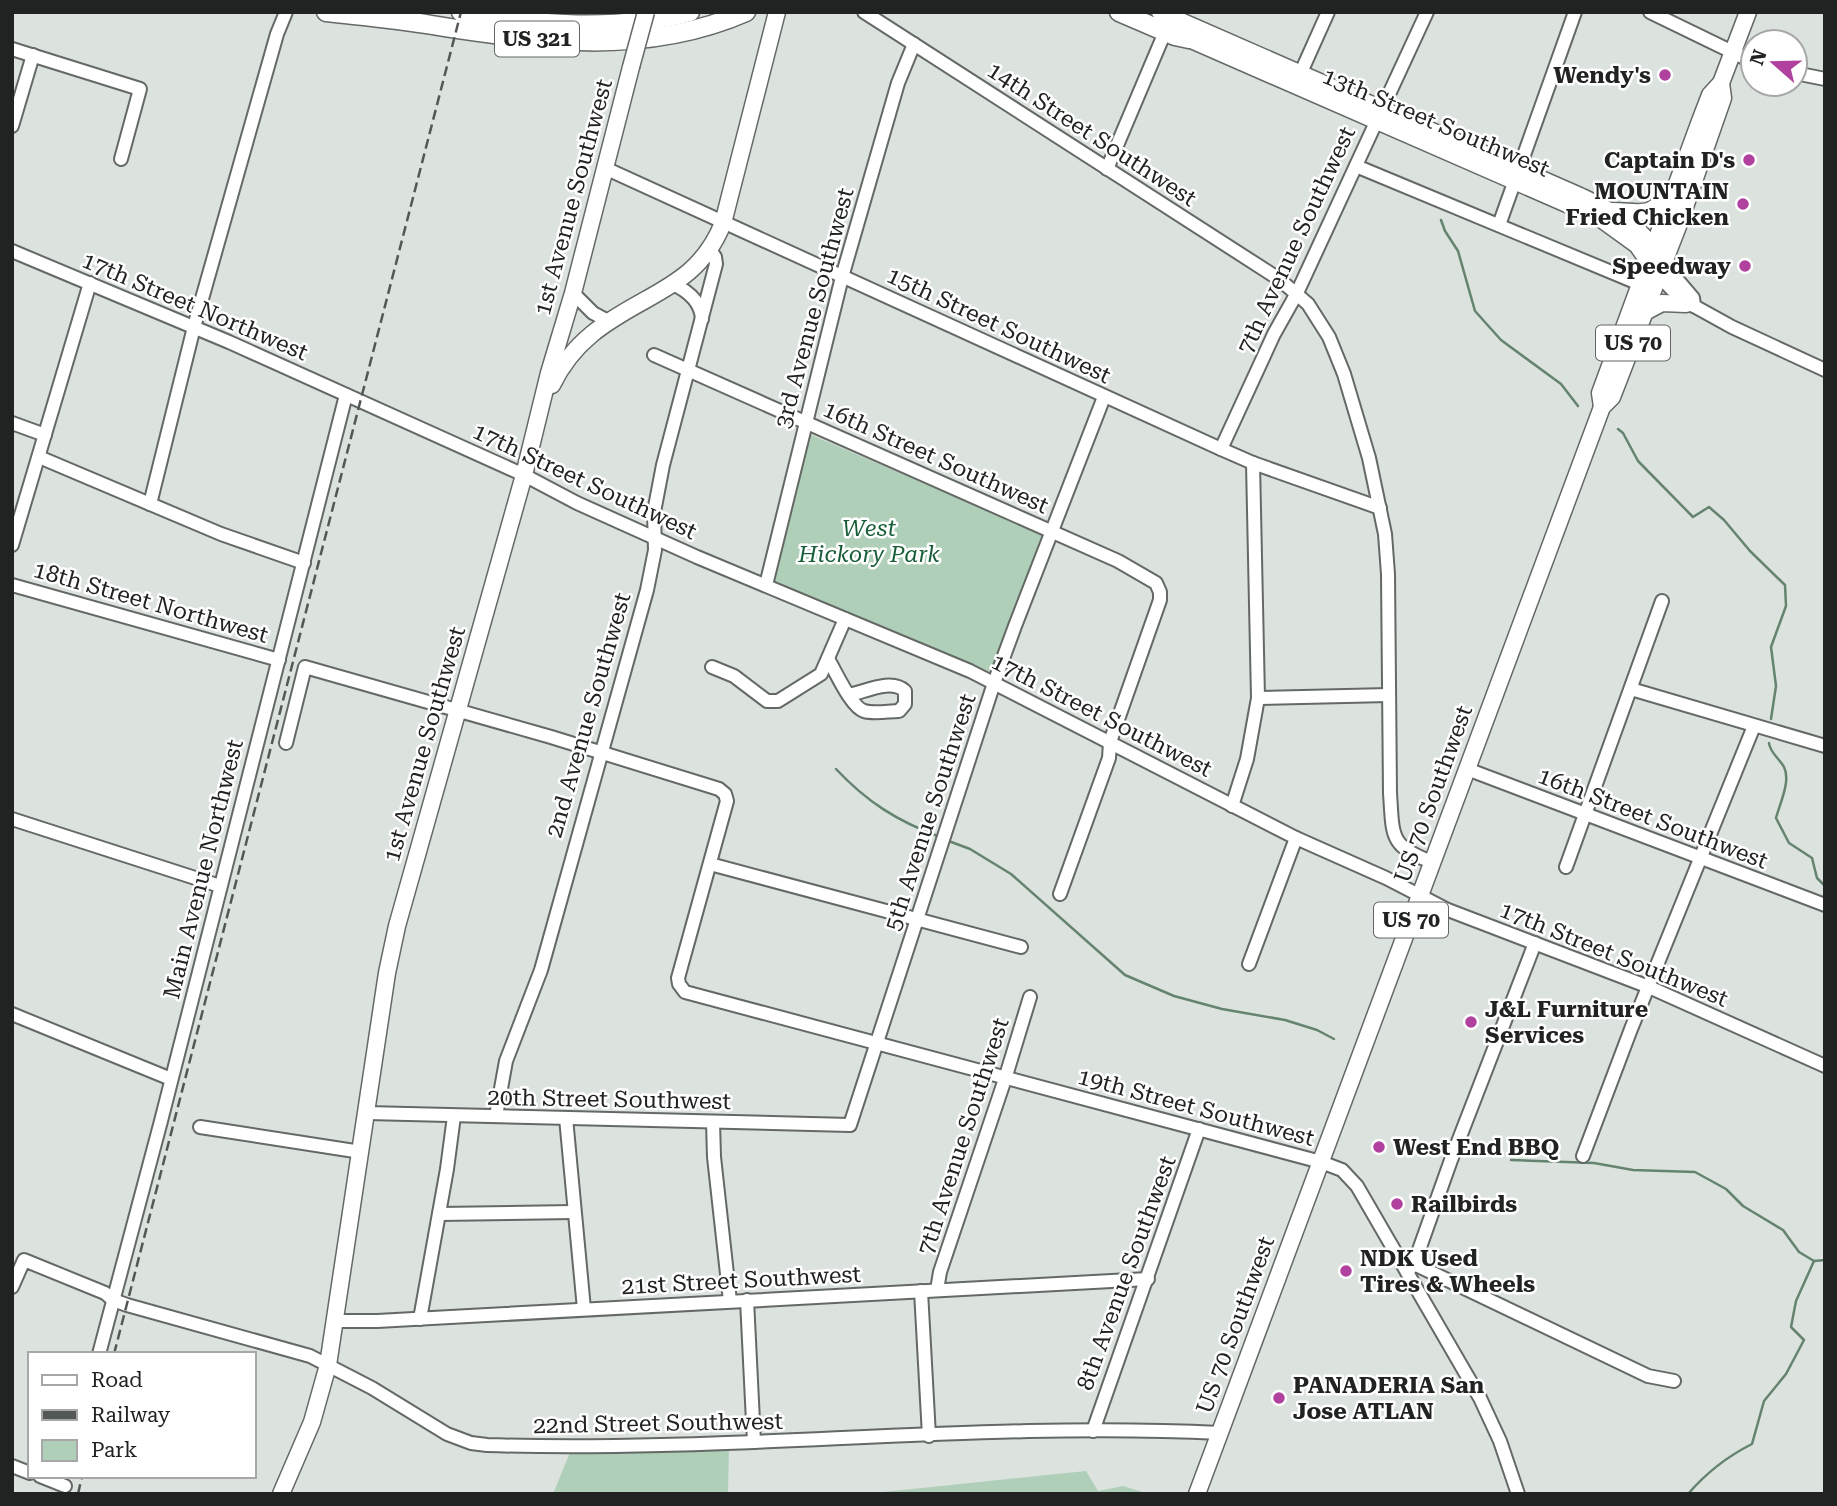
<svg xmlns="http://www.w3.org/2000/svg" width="1837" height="1506" viewBox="0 0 1837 1506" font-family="'Roboto Serif',serif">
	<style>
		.green { fill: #afcfb9 }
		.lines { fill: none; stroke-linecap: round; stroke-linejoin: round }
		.stream { stroke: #65846f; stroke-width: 2.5 }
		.minor-casing { stroke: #646965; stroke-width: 16 }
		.major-casing { stroke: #646965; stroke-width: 19 }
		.highway-casing { stroke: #646965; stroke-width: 21 }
		.minor { stroke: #fff; stroke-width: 12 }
		.major { stroke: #fff; stroke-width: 16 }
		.highway { stroke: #fff; stroke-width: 18 }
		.rail { stroke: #545855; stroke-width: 2.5; stroke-dasharray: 10 5; stroke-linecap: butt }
		.major-bridge-casing { stroke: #646965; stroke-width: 19; stroke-linecap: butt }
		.major-bridge { stroke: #fff; stroke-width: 16 }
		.poi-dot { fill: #b1419e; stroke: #fff; stroke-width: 2.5 }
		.labels { text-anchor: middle; stroke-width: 5; stroke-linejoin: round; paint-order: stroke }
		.shield { fill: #fff; stroke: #636564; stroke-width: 2 }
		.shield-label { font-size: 21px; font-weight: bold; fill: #202321 }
		.poi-label { font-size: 23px; font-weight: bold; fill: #202321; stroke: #fff; text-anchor: start }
		.street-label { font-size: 23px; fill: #202321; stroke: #fff }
		.park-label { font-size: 23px; font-style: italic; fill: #185d38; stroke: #fff }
	</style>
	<rect width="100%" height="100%" fill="#dce2de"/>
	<g class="green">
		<polygon points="807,433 1043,535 991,672 773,582"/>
		<polygon points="729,1448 728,1494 553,1494 571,1450"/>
		<polygon points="1086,1471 1098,1491 1123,1486 1149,1494 864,1494"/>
	</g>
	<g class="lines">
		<g class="stream">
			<polyline points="1441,220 1445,231 1458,251 1475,311 1501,340 1561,384 1578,406"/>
			<polyline points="1618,429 1623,433 1638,461 1693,517 1709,507 1724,520 1750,551 1785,585 1786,606 1771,647 1776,686 1771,719"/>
			<path d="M1769 743C1770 753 1779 758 1784 767 1791 781 1780 803 1776 818L1789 843 1812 858 1817 878 1825 886"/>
			<path d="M836 769C867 802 897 821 940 837"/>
			<polyline points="946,840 970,849 1011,874 1125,975 1174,996 1222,1009 1285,1020 1317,1030 1334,1039"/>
			<polyline points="1511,1160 1594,1163 1633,1170 1695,1172 1726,1189 1743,1206 1783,1230 1799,1252 1814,1261"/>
			<polyline points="1814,1261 1825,1260"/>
			<path d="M1688 1494C1707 1472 1726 1457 1752 1444L1764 1401 1786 1374 1804 1340 1791 1327 1796 1301 1814 1261"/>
		</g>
		<defs>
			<g id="minor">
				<path d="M864 12 1279 279 1308 304 1329 337 1344 374 1369 458 1385 534 1388 574 1390 793C1393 836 1389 846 1432 862"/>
				<polyline points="1650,12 1753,62"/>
				<polyline points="12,49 140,89 121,159"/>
				<polyline points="1795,73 1825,79"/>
				<polyline points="1298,79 1328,12"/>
				<polyline points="12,126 33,55"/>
				<polyline points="1356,166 1640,284"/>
				<polyline points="607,169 1221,449 1253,463 1380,508"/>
				<polyline points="1107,169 1165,32"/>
				<polyline points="1499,225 1575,12"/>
				<polyline points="12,251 229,342 524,475 577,503 697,557 970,671 1296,838 1386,878 1448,910 1649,987 1825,1066"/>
				<polyline points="1663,263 1693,298 1694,306"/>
				<polyline points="1658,275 1686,304 1694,306 1732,327 1825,370"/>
				<path d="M673 284C688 291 701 302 702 319"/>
				<polyline points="573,293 593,313 610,322"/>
				<polyline points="654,355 1118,561 1156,583 1160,592 1160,600 1110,742 1109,758 1060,894"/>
				<polyline points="12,423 45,435"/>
				<polyline points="1221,449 1274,334 1297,293 1427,12"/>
				<polyline points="39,457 221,534 304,563"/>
				<polyline points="150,504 194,327 277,34 286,12"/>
				<polyline points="12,545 90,283"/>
				<polyline points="12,585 279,660"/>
				<polyline points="766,585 842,277 898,83 914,44"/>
				<path d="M828 659C836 672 851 707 864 711 874 714 889 711 899 711L905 704V691C891 678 865 692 849 695"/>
				<polyline points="712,667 734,676 767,701 778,701 821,674 845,619"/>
				<polyline points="1631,689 1825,746"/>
				<polyline points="1258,698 1389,695"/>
				<polyline points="286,743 305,667 551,737 719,789 725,794 727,801 678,978 679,984 685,992 1321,1162 1342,1170 1357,1186 1480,1398 1500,1441 1518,1494"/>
				<polyline points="1467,769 1825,905"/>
				<polyline points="1232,806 1247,759 1258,698 1253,463"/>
				<polyline points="12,819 220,886"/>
				<polyline points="710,864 1021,947"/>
				<polyline points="1566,867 1662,601"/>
				<polyline points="1249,964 1296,838"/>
				<polyline points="12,1014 171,1079"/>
				<polyline points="367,1113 850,1125 994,683 1015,626 1104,397"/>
				<polyline points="496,1116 506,1061 541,970 647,590 655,550 654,512 663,465 716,264 715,257 710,250"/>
				<polyline points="566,1118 584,1309"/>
				<polyline points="713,1122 714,1157 730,1301"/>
				<polyline points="200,1127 361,1152"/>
				<polyline points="1583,1156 1631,1029 1754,726"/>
				<polyline points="439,1214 574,1212"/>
				<polyline points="1414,1264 1648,1376 1674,1381"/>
				<polyline points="1407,1272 1414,1264 1451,1160 1535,943"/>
				<path d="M12 1287 24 1260 105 1293 113 1300 127 1305 310 1356 372 1388 447 1434 471 1443 487 1445C731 1453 976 1421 1220 1433"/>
				<polyline points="937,1290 940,1272 1005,1079 1030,997"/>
				<polyline points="921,1291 929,1436"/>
				<polyline points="747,1300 754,1442"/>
				<polyline points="420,1319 447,1169 454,1116"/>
				<polyline points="336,1321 377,1321 1148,1279"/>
				<polyline points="99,1354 161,1121 346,395"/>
				<polyline points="1093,1431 1199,1129"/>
				<polyline points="12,1466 30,1473"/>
				<polyline points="40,1476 65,1486"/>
			</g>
			<g id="major">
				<path d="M1160 12 1580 196C1607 209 1637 223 1654 249"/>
				<polyline points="1180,32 1189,39 1601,219 1637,245 1658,275"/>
				<path d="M1613 211C1639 211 1653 220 1667 191"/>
				<polyline points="1645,312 1662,303 1686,304"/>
				<path d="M552 385C562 364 575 348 592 334 642 293 697 289 723 223L777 12"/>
				<polyline points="1602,407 1600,393 1700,121 1710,95 1721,83 1748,12"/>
				<polyline points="281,1494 312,1422 328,1365 387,973 397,926 524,475 549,373 573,293 631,67"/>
				<polyline points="1197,1494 1602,407 1612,397 1680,221 1723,98 1721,83"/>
			</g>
			<g id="highway">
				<path d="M326 12C361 16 397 19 432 25 536 42 646 56 746 12"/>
				<path d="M461 12C536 25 616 32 690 12"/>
				<polyline points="1119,12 1175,36 1189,39"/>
			</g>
		</defs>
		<use href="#minor" class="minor-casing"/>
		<use href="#major" class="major-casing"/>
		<use href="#highway" class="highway-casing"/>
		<use href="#minor" class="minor"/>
		<use href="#major" class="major"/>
		<use href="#highway" class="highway"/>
		<g class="rail">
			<polyline points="114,1354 461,12"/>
			<polyline points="78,1494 82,1476"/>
		</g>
		<defs>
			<polyline id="major-bridge" points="631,67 646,12"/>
		</defs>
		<use href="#major-bridge" class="major-bridge-casing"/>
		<use href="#major-bridge" class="major-bridge"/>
	</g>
	<g class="poi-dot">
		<circle cx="1665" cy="75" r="7"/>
		<circle cx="1749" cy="160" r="7"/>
		<circle cx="1743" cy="204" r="7"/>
		<circle cx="1745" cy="266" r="7"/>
		<circle cx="1471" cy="1022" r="7"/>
		<circle cx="1379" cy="1147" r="7"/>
		<circle cx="1397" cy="1204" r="7"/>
		<circle cx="1346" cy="1271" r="7"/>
		<circle cx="1279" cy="1398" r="7"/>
	</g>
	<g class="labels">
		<g class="shield">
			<rect x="495" y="21.5" width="84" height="35" rx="5"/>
			<rect x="1596" y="325.5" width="74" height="35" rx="5"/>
			<rect x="1374" y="902.5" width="74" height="35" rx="5"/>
		</g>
		<g class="shield-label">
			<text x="537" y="46">US 321</text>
			<text x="1633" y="350">US 70</text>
			<text x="1411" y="927">US 70</text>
		</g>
		<g class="poi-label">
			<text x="1651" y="83" text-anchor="end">Wendy's</text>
			<text x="1735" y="168" text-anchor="end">Captain D's</text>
			<text x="1729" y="199" text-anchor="end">MOUNTAIN<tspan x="1729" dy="26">Fried Chicken</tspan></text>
			<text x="1731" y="274" text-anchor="end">Speedway</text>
			<text x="1485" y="1017">J&amp;L Furniture<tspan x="1485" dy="26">Services</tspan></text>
			<text x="1393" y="1155">West End BBQ</text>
			<text x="1411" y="1212">Railbirds</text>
			<text x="1360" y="1266">NDK Used<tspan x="1360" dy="26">Tires &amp; Wheels</tspan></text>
			<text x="1293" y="1393">PANADERIA San<tspan x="1293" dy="26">Jose ATLAN</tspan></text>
		</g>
		<g class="street-label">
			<text transform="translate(1436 122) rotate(23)" y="8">13th Street Southwest</text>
			<text transform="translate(1092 134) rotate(33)" y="8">14th Street Southwest</text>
			<text transform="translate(573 197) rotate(-75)" y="8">1st Avenue Southwest</text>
			<text transform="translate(1296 240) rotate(-65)" y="8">7th Avenue Southwest</text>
			<text transform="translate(195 306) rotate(23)" y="8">17th Street Northwest</text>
			<text transform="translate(814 308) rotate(-75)" y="8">3rd Avenue Southwest</text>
			<text transform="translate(999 325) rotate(25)" y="8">15th Street Southwest</text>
			<text transform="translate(936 457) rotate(24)" y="8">16th Street Southwest</text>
			<text transform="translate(585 481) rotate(25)" y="8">17th Street Southwest</text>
			<text transform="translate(151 602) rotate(16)" y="8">18th Street Northwest</text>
			<text transform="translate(588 715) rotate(-74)" y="8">2nd Avenue Southwest</text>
			<text transform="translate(1102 715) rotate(27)" y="8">17th Street Southwest</text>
			<text transform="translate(424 744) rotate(-74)" y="8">1st Avenue Southwest</text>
			<text transform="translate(1433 794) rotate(-70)" y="8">US 70 Southwest</text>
			<text transform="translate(930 812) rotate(-72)" y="8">5th Avenue Southwest</text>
			<text transform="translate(1653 818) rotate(21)" y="8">16th Street Southwest</text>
			<text transform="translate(203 869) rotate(-76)" y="8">Main Avenue Northwest</text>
			<text transform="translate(1614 954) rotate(22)" y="8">17th Street Southwest</text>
			<text transform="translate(609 1099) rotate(1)" y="8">20th Street Southwest</text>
			<text transform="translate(1196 1107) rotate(15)" y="8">19th Street Southwest</text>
			<text transform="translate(963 1136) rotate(-72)" y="8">7th Avenue Southwest</text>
			<text transform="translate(1126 1273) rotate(-70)" y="8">8th Avenue Southwest</text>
			<text transform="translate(741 1280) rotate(-3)" y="8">21st Street Southwest</text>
			<text transform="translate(1235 1325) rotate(-70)" y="8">US 70 Southwest</text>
			<text transform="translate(658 1423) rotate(-1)" y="8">22nd Street Southwest</text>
		</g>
		<g class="park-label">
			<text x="869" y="536">West<tspan x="869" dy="26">Hickory Park</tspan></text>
		</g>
	</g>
	<rect width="1837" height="1506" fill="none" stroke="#202321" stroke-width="28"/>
	<rect x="28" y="1352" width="228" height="126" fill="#ffffff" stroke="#a6a7a6" stroke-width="2"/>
	<rect x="42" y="1375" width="35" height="10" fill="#ffffff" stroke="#a6a7a6" stroke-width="2"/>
	<text x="91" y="1387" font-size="21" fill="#202321">Road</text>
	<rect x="42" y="1410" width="35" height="10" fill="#545855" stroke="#a6a7a6" stroke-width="2"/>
	<text x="91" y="1422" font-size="21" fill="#202321">Railway</text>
	<rect x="42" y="1440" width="35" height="21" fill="#afcfb9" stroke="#a6a7a6" stroke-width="2"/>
	<text x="91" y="1457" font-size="21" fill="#202321">Park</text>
	<g transform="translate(1774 63) rotate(290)"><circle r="33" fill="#ffffff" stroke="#a6a7a6" stroke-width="2"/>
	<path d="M0-5L12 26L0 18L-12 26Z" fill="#b1419e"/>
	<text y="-10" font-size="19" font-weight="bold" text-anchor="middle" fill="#202321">N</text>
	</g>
</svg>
